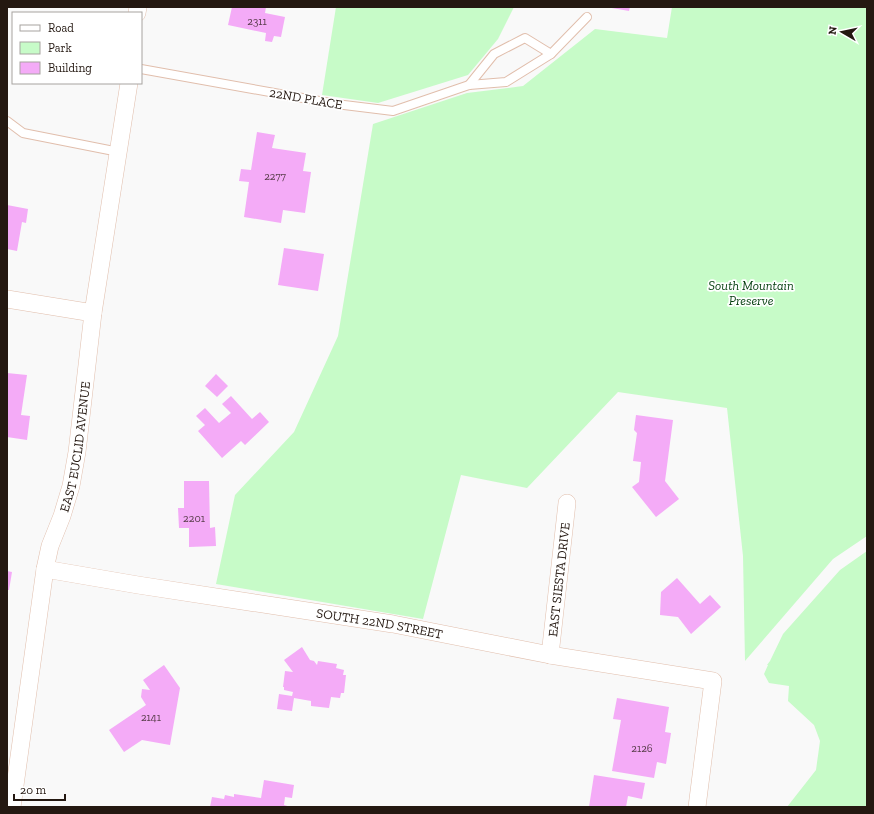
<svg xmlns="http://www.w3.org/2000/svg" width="874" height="814" viewBox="0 0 874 814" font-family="'Zilla Slab',serif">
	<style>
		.green { fill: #c7fbc8 }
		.building { fill: #f4abf7 }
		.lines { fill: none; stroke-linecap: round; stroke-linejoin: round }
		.service-casing { stroke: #e1beac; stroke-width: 10 }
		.minor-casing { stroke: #e1beac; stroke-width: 18 }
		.service { stroke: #fff; stroke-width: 8 }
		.minor { stroke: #fff; stroke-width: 17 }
		.labels { text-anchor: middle; stroke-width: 3.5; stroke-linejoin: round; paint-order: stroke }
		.number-label { font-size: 11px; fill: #583d4a }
		.street-label { font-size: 13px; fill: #241811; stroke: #fff }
		.park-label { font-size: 13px; font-style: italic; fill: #013c0b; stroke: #fff }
	</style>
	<rect width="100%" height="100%" fill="#f9f9f9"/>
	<g class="green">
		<polygon points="336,7 514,7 498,39 468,75 378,103 322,95"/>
		<polygon points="672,7 867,7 867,536 833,559 745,661 743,556 727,408 618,392 527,488 461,475 423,619 216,584 235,495 294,432 338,336 373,124 467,93 523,86 595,29 667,38"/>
		<polygon points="867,551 867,807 787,807 816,770 820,741 814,725 788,701 789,686 769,683 764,674 768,665 767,665 770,661 783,634 840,570"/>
	</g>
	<g class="building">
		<polygon points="232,7 266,7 265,13 285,17 281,37 274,36 272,42 265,41 266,33 228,25"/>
		<polygon points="606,7 630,7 629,11"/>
		<polygon points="257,132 275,135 272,148 306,153 303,171 311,172 305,213 283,210 281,223 244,217 249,182 239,181 241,169 251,170"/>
		<polygon points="7,205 28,209 26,223 22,222 17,251 7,249"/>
		<polygon points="284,248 324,254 318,291 278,285"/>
		<polygon points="7,373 27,375 21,415 30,416 27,440 7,437"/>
		<polygon points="216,374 228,386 217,397 205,386"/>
		<polygon points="231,396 252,419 260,412 269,422 245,445 241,441 222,458 198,431 205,425 196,416 205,408 219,423 231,413 222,404"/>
		<polygon points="636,415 673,420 665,481 679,499 656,517 632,487 639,482 641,462 633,461 637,433 634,430"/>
		<polygon points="184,481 209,481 210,528 215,527 216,546 189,547 189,528 179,528 178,508 184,508"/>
		<polygon points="7,571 12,572 9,590 7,590"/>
		<polygon points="677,578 700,604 710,595 721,607 691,634 678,617 660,615 661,592"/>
		<polygon points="302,647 310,660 314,661 317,665 318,661 337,664 336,668 344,670 343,675 346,675 344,693 341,693 340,698 331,697 329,708 311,706 311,701 294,698 292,711 277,709 279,694 292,696 293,692 284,690 284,687 283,687 285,671 293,672 284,660"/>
		<polygon points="164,665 180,688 170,745 142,740 124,752 109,730 146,705 141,697 142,689 150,690 143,680"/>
		<polygon points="617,698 669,707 665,732 671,733 666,764 657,762 654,778 612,771 621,720 613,719"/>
		<polygon points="594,775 645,783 642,799 628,796 626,807 589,807"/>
		<polygon points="264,780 294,785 292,798 285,797 284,805 291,807 210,807 212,797 224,799 225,795 234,797 234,794 261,798"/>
	</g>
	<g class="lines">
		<defs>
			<g id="service">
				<polyline points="141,69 336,104 393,111 469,85 506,82 551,54 587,17"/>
				<polyline points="469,85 494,54 525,38 551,54"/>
				<polyline points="7,121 23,133 119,152"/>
			</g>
			<g id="minor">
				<polyline points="137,13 138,7"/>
				<polyline points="7,299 93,313"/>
				<path id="s1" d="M45 569 138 585 393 624 550 655 713 681 697 807"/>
				<path id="s2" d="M550 655 567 503"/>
				<path id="s3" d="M12 807 45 569 50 546 62 516 71 486 77 452 93 313 129 83"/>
			</g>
		</defs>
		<use href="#service" class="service-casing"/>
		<use href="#minor" class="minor-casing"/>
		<use href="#service" class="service"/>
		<use href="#minor" class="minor"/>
	</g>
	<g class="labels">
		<g class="number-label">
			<text x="257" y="25">2311</text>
			<text x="275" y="180">2277</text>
			<text x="194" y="522">2201</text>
			<text x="151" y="721">2141</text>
			<text x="642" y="752">2126</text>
		</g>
		<g class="street-label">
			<text transform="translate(306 98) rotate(10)" y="5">22ND PLACE</text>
			<text dy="5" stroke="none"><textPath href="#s3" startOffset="367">EAST EUCLID AVENUE</textPath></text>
			<text dy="5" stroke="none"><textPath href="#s2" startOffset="76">EAST SIESTA DRIVE</textPath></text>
			<text dy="5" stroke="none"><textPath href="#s1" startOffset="339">SOUTH 22ND STREET</textPath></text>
		</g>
		<g class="park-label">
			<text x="751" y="290">South Mountain<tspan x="751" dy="15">Preserve</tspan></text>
		</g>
	</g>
	<rect width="874" height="814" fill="none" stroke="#241811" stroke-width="16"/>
	<rect x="12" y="12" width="130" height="72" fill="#ffffff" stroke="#a7a3a0"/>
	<rect x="20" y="25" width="20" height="6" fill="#ffffff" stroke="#a7a3a0"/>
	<text x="48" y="32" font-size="12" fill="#241811">Road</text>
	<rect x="20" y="42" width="20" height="12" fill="#c7fbc8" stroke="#a7a3a0"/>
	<text x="48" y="52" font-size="12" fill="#241811">Park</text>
	<rect x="20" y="62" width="20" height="12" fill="#f4abf7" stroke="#a7a3a0"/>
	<text x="48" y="72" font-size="12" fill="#241811">Building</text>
	<g transform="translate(842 32) rotate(279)" stroke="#ffffff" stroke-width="3" paint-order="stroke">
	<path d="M0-3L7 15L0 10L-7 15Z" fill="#241811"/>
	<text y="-6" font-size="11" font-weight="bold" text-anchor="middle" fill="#241811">N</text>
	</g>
	<path d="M14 794v6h51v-6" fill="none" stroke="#241811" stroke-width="2"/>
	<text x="20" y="794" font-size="12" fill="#241811" stroke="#ffffff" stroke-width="3" paint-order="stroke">20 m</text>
</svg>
